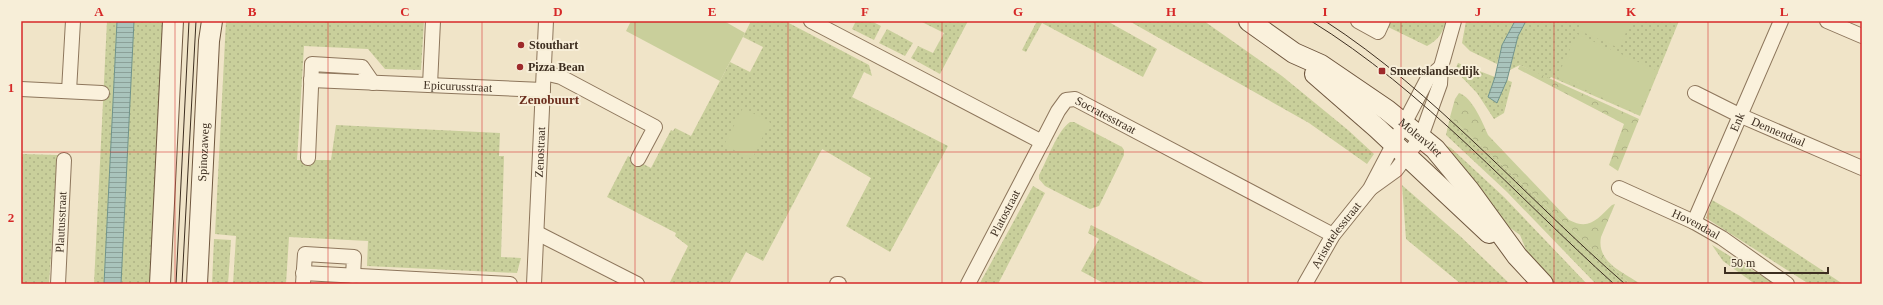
<svg xmlns="http://www.w3.org/2000/svg" width="1883" height="305" viewBox="0 0 1883 305" font-family="'Times New Roman',serif">
	<style>
		.green { fill: url(#green-dots) }
		.forest { fill: url(#forest-crowns) }
		.pitch { fill: #c9cf9b }
		.water { fill: url(#water-rules); stroke: #6f938a }
		.lines { fill: none; stroke-linecap: round; stroke-linejoin: round }
		.street-casing { stroke: #8d765c; stroke-width: 16 }
		.secondary-casing { stroke: #6f573f; stroke-width: 22 }
		.street { stroke: #faf1dc; stroke-width: 14 }
		.secondary { stroke: #faf1dc; stroke-width: 20 }
		.tram { stroke: #3d2e20; stroke-width: 1 }
		.grid { fill: none; stroke: #d62828; stroke-width: 1; stroke-opacity: 0.55 }
		.poi-dot { fill: #9e2a2b; stroke: #f7eed8; stroke-width: 1.5 }
		.labels { text-anchor: middle; stroke-width: 4; stroke-linejoin: round; paint-order: stroke }
		.poi-label { font-size: 12px; font-weight: bold; fill: #3d2e20; stroke: #f7eed8; text-anchor: start }
		.street-label { font-size: 12px; fill: #3d2e20; stroke: #f7eed8 }
		.neighbourhood-label { font-size: 13px; font-weight: bold; fill: #6b2e1e; stroke: #f7eed8 }
		.neatline { fill: none; stroke: #d62828; stroke-width: 1.5 }
		.grid-label { font-size: 13px; text-anchor: middle; font-weight: bold; fill: #d62828 }
	</style>
	<defs>
		<pattern id="green-dots" width="8" height="8" patternUnits="userSpaceOnUse"><rect width="8" height="8" fill="#c9cf9b"/><path d="M2 2h.1M6 6h.1" fill="none" stroke="#aeb285" stroke-width="1.8" stroke-linecap="round"/></pattern>
		<pattern id="forest-crowns" width="20" height="18" patternUnits="userSpaceOnUse"><rect width="20" height="18" fill="#c9cf9b"/><path d="M2 6a3 3 0 1 1 6 0M12 15a3 3 0 1 1 6 0" fill="none" stroke="#aeb285"/></pattern>
		<pattern id="water-rules" width="6" height="5" patternUnits="userSpaceOnUse"><rect width="6" height="5" fill="#a9c4bc"/><path d="M0 2.5h6" fill="none" stroke="#8ba098"/></pattern>
	</defs>
	<rect width="100%" height="100%" fill="#f0e4c8"/>
	<g class="green">
		<polygon points="107,21 117,21 104,284 94,284"/>
		<polygon points="134,21 168,21 154,284 121,284"/>
		<polygon points="226,21 424,21 421,70 385,69 368,49 304,46 297,160 331,160 336,125 500,133 499,156 504,156 501,257 521,258 517,273 367,266 368,241 289,237 286,284 233,284 236,236 215,234"/>
		<polygon points="751,21 785,21 869,65 872,76 864,72 852,97 948,146 890,252 846,226 871,178 822,149 763,261 746,252 729,284 669,284 688,246 675,236 676,233 607,197 628,156 651,168 671,130 673,131 675,128 691,136 730,62 750,72 763,47 743,37"/>
		<polygon points="856,21 871,21 881,26 874,40 852,29"/>
		<polygon points="920,21 968,21 940,74 911,58 918,46 933,53 944,33"/>
		<polygon points="1037,21 1107,21 1157,49 1143,77 1042,23 1026,52 1022,50"/>
		<polygon points="1129,21 1204,21 1282,76 1348,130 1374,154 1367,164 1309,123"/>
		<path d="M1390 21H1446C1442 34 1439 39 1427 46L1388 27Z"/>
		<polygon points="1466,21 1515,21 1502,45 1497,64 1470,51 1462,43"/>
		<polygon points="1526,21 1679,21 1640,116 1551,77 1549,79 1520,65 1510,70 1518,36"/>
		<polygon points="887,29 913,43 905,56 879,43"/>
		<polygon points="1458,63 1495,77 1488,97 1497,103 1507,80 1512,82 1504,113 1494,119 1477,93 1455,70"/>
		<polygon points="1450,117 1630,284 1596,284 1507,192 1446,135"/>
		<path d="M1070 122H1074L1122 147 1124 150V155L1099 206 1090 209 1045 186 1039 179V175C1047 161 1057 131 1070 122Z"/>
		<polygon points="1445,145 1451,148 1504,197 1587,284 1553,284 1531,262 1520,235 1495,217 1440,149"/>
		<polygon points="21,154 58,155 49,284 21,284"/>
		<polygon points="1402,185 1460,236 1510,284 1461,284 1406,239"/>
		<polygon points="1033,186 1045,193 998,284 980,283"/>
		<polygon points="1712,200 1740,216 1843,284 1809,284 1706,218"/>
		<polygon points="1091,225 1206,284 1105,284 1081,271 1099,239 1088,233"/>
		<polygon points="214,239 231,240 228,284 212,284"/>
		<polygon points="1712,245 1775,284 1755,284 1723,261"/>
	</g>
	<g class="forest">
		<polygon points="1520,65 1639,119 1618,171 1609,165 1624,124 1518,69"/>
		<path d="M1459 93C1472 97 1483 123 1488 135L1569 220C1590 231 1598 218 1612 205L1615 204 1601 237C1596 262 1624 273 1641 284H1630L1450 117 1455 99Z"/>
	</g>
	<g class="pitch">
		<polygon points="631,21 724,21 745,33 720,81 626,31"/>
		<polygon points="1581,21 1631,21 1619,48 1578,30"/>
		<polygon points="1577,34 1658,71 1638,114 1557,77"/>
		<polygon points="743,108 770,122 752,159 724,145"/>
	</g>
	<g class="water">
		<polygon points="117,21 134,21 121,284 104,284"/>
		<polygon points="1515,21 1526,21 1518,36 1507,80 1497,103 1488,97 1495,77 1502,45"/>
	</g>
	<g class="lines">
		<defs>
			<g id="street">
				<path id="s1" d="M811 21 1042 142 1058 111 1066 100 1075 99 1333 235"/>
				<polyline points="1358,21 1378,32 1383,21"/>
				<polyline points="1827,21 1862,36"/>
				<polyline points="544,73 561,77 655,127 638,159"/>
				<path id="s2" d="M311 80 543 90"/>
				<polyline points="430,85 433,21"/>
				<polyline points="21,89 102,93"/>
				<polyline points="69,91 73,21"/>
				<path id="s3" d="M1695 93 1739 115 1862 168"/>
				<polyline points="308,158 312,64 362,67 373,83"/>
				<polyline points="1371,188 1396,170 1421,137 1440,84 1441,67 1454,21"/>
				<path id="s4" d="M1619 188 1694 222 1722 238 1787 284"/>
				<path id="s5" d="M1694 222 1781 21"/>
				<polyline points="537,233 637,284"/>
				<polyline points="303,273 510,284"/>
				<path id="s6" d="M58 284 64 160"/>
				<polyline points="303,284 305,254 354,257 353,276"/>
				<path id="s7" d="M534 284 546 21"/>
				<polyline points="837,284 839,284"/>
				<path id="s8" d="M968 284 1042 142"/>
				<path id="s9" d="M1305 284 1333 235 1370 189 1428 78 1441 67"/>
			</g>
			<g id="secondary">
				<path id="s10" d="M1249 21 1294 53 1321 65 1387 110 1435 149 1469 190 1517 256 1543 284"/>
				<polyline points="1315,74 1377,128 1489,233"/>
				<polyline points="160,284 173,21"/>
				<path id="s11" d="M197 284 209 41 212 21"/>
			</g>
		</defs>
		<use href="#street" class="street-casing"/>
		<use href="#secondary" class="secondary-casing"/>
		<use href="#street" class="street"/>
		<use href="#secondary" class="secondary"/>
		<g class="tram">
			<path d="M1311 21C1425 91 1515 195 1614 284"/>
			<path d="M1325 21C1435 92 1526 198 1625 284"/>
			<polyline points="176,284 189,21"/>
			<polyline points="182,284 196,21"/>
		</g>
	</g>
	<path class="grid" d="M175 21V284M328 21V284M482 21V284M635 21V284M788 21V284M942 21V284M1095 21V284M1248 21V284M1401 21V284M1554 21V284M1708 21V284M21 152H1862"/>
	<g class="poi-dot">
		<circle cx="521" cy="45" r="4"/>
		<circle cx="520" cy="67" r="4"/>
		<rect x="1378" y="67" width="8" height="8" rx="2"/>
	</g>
	<g class="labels">
		<g class="poi-label">
			<text x="529" y="49">Stouthart</text>
			<text x="528" y="71">Pizza Bean</text>
			<text x="1390" y="75">Smeetslandsedijk</text>
		</g>
		<g class="street-label">
			<text dy="4" stroke="none"><textPath href="#s2" startOffset="147">Epicurusstraat</textPath></text>
			<text dy="4" stroke="none"><textPath href="#s1" startOffset="353">Socratesstraat</textPath></text>
			<text dy="4" stroke="none"><textPath href="#s5" startOffset="109">Enk</textPath></text>
			<text dy="4" stroke="none"><textPath href="#s3" startOffset="92">Dennendaal</textPath></text>
			<text dy="4" stroke="none"><textPath href="#s10" startOffset="208">Molenvliet</textPath></text>
			<text dy="4" stroke="none"><textPath href="#s11" startOffset="132">Spinozaweg</textPath></text>
			<text dy="4" stroke="none"><textPath href="#s7" startOffset="132">Zenostraat</textPath></text>
			<text dy="4" stroke="none"><textPath href="#s8" startOffset="80">Platostraat</textPath></text>
			<text dy="4" stroke="none"><textPath href="#s6" startOffset="62">Plautusstraat</textPath></text>
			<text dy="4" stroke="none"><textPath href="#s4" startOffset="85">Hovendaal</textPath></text>
			<text dy="4" stroke="none"><textPath href="#s9" startOffset="58">Aristotelesstraat</textPath></text>
		</g>
		<g class="neighbourhood-label">
			<text x="549" y="104">Zenobuurt</text>
		</g>
	</g>
	<rect width="1883" height="305" fill="none" stroke="#f7eed8" stroke-width="44"/>
	<path d="M1725 267v6h103v-6" fill="none" stroke="#3d2e20" stroke-width="2"/>
	<text x="1731" y="267" font-size="12" fill="#3d2e20" stroke="#f7eed8" stroke-width="3" paint-order="stroke">50 m</text>
	<rect x="22" y="22" width="1839" height="261" class="neatline"/>
	<g class="grid-label">
		<text x="99" y="16">A</text>
		<text x="252" y="16">B</text>
		<text x="405" y="16">C</text>
		<text x="558" y="16">D</text>
		<text x="712" y="16">E</text>
		<text x="865" y="16">F</text>
		<text x="1018" y="16">G</text>
		<text x="1171" y="16">H</text>
		<text x="1325" y="16">I</text>
		<text x="1478" y="16">J</text>
		<text x="1631" y="16">K</text>
		<text x="1784" y="16">L</text>
		<text x="11" y="92">1</text>
		<text x="11" y="222">2</text>
	</g>
</svg>
